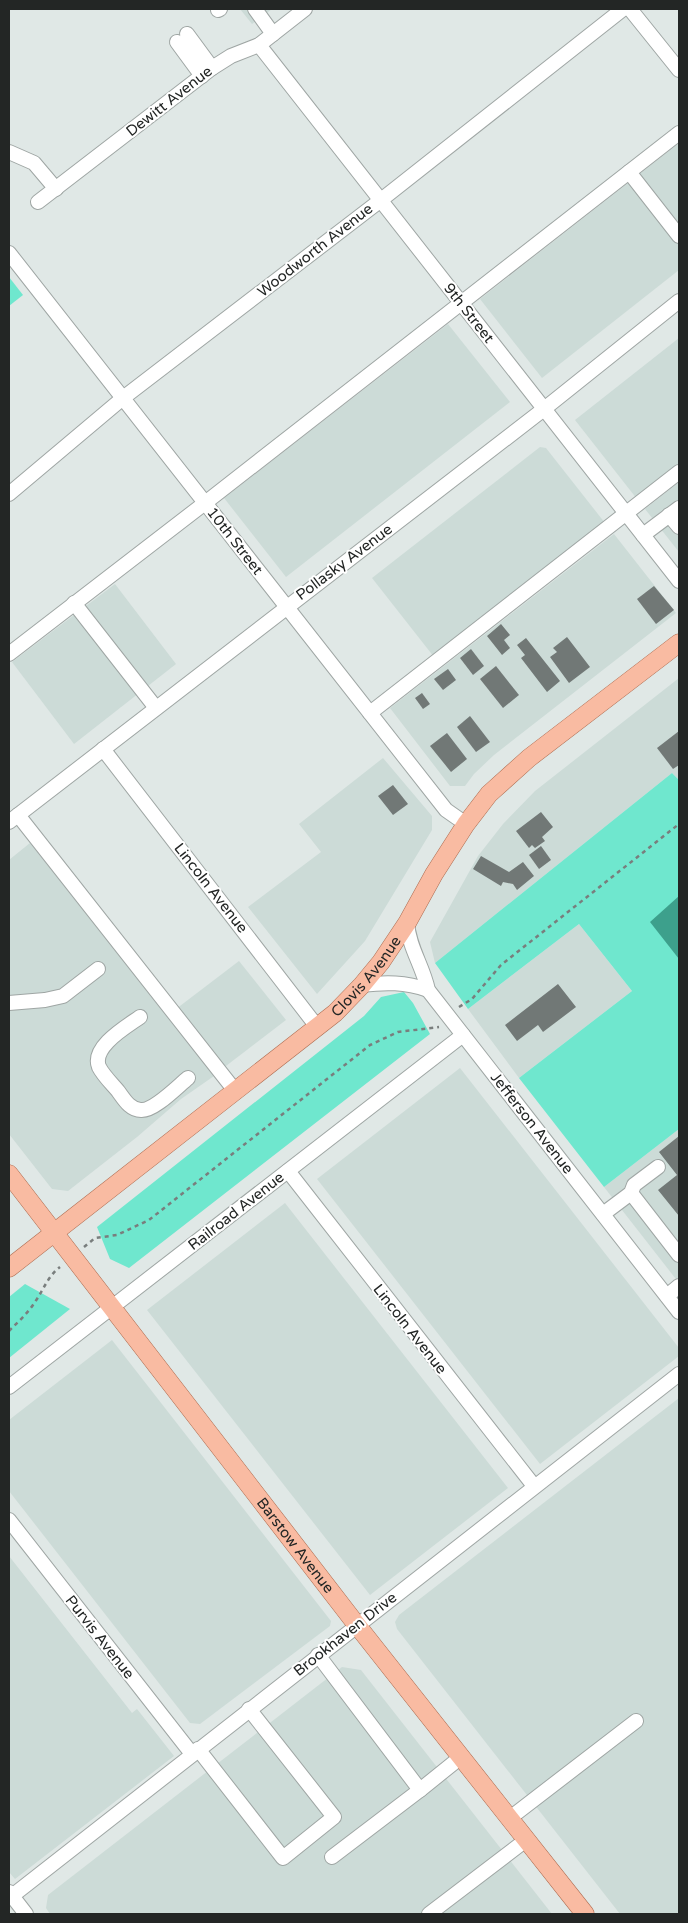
<svg xmlns="http://www.w3.org/2000/svg" width="688" height="1923" viewBox="0 0 688 1923" font-family="'Varela Round',sans-serif">
	<style>
		.built { fill: #ccdbd7 }
		.green { fill: #6fe7ce }
		.water { fill: #3da08c }
		.building { fill: #717876 }
		.lines { fill: none; stroke-linecap: round; stroke-linejoin: round }
		.minor-casing { stroke: #9fa6a4; stroke-width: 16 }
		.major-casing { stroke: #ac6a4e; stroke-width: 19 }
		.path { stroke: #797e7d; stroke-width: 2.5; stroke-dasharray: 4 4; stroke-linecap: butt }
		.minor { stroke: #fff; stroke-width: 14 }
		.major { stroke: #f9bba2; stroke-width: 18 }
		.labels { text-anchor: middle; stroke-width: 4; stroke-linejoin: round; paint-order: stroke }
		.street-label { font-size: 15px; fill: #232625; stroke: #fff }
	</style>
	<rect width="100%" height="100%" fill="#e0e8e6"/>
	<g class="built">
		<polygon points="240,9 272,9 252,24"/>
		<polygon points="679,143 679,270 542,378 480,299"/>
		<polygon points="448,324 510,402 286,577 224,498"/>
		<polygon points="679,338 679,466 637,499 575,420"/>
		<polygon points="540,447 546,448 605,523 434,657 372,578"/>
		<polygon points="679,482 679,552 645,509"/>
		<polygon points="614,534 676,613 494,755 474,774 465,786 450,786 390,708"/>
		<polygon points="115,584 176,664 74,744 12,662"/>
		<polygon points="679,678 679,780 672,773 435,963 430,942 478,856 503,824 535,791"/>
		<polygon points="383,758 432,816 432,830 365,941 317,994 248,907 321,852 299,824"/>
		<polygon points="30,843 214,1076 181,1099 137,1137 68,1191 52,1189 9,1134 9,860"/>
		<polygon points="579,924 632,991 519,1078 468,1009"/>
		<polygon points="239,961 286,1020 222,1069 176,1009"/>
		<polygon points="460,1068 679,1348 679,1356 540,1464 317,1179"/>
		<polygon points="679,1129 679,1283 604,1187"/>
		<polygon points="285,1203 508,1488 370,1595 147,1310"/>
		<polygon points="112,1340 331,1621 330,1626 200,1724 190,1723 9,1491 9,1420"/>
		<polygon points="679,1398 679,1914 620,1914 397,1629 395,1622 399,1615"/>
		<polygon points="9,1556 132,1713 137,1709 174,1756 15,1879 9,1872"/>
		<polygon points="342,1667 361,1670 552,1914 50,1914 46,1908 48,1895"/>
	</g>
	<g class="green">
		<polygon points="9,277 23,295 9,306"/>
		<polygon points="672,773 679,780 679,1129 604,1187 519,1078 632,991 579,924 468,1009 435,963"/>
		<polygon points="404,992 413,1003 430,1034 129,1268 110,1259 97,1227 364,1016 381,997"/>
		<polygon points="25,1284 70,1309 9,1358 9,1297"/>
	</g>
	<polygon class="water" points="679,896 679,959 650,922"/>
	<g class="building">
		<polygon points="654,586 674,610 656,624 637,599"/>
		<polygon points="501,624 510,635 504,640 510,648 502,655 487,636"/>
		<polygon points="567,637 590,667 569,683 550,657 557,652 553,648"/>
		<polygon points="526,638 560,681 547,692 521,658 525,655 517,645"/>
		<polygon points="471,649 484,666 473,675 460,658"/>
		<polygon points="496,666 519,695 503,708 480,679"/>
		<polygon points="448,669 456,680 443,690 434,679"/>
		<polygon points="422,693 430,704 423,709 415,698"/>
		<polygon points="470,716 490,742 476,752 457,727"/>
		<polygon points="679,731 679,765 673,769 657,748"/>
		<polygon points="447,733 467,759 451,772 430,746"/>
		<polygon points="393,785 408,804 393,815 378,796"/>
		<polygon points="541,812 553,827 542,837 545,841 535,848 532,845 529,848 516,831"/>
		<polygon points="541,846 551,860 539,869 529,855"/>
		<polygon points="481,856 509,872 523,862 534,876 517,890 513,884 503,882 501,886 473,869"/>
		<polygon points="558,984 576,1007 543,1032 538,1025 517,1041 505,1025"/>
		<polygon points="679,1136 679,1216 658,1190 677,1175 659,1152"/>
	</g>
	<g class="lines">
		<defs>
			<g id="minor">
				<polyline points="255,9 273,34"/>
				<polyline points="630,9 679,70"/>
				<polyline points="218,10 220,9"/>
				<polyline points="187,34 212,68"/>
				<polyline points="177,42 202,76"/>
				<polyline points="259,45 679,581"/>
				<polyline points="9,152 34,163 56,189"/>
				<polyline points="629,172 679,236"/>
				<polyline points="38,202 212,68 231,56 259,45 305,9"/>
				<polyline points="9,253 446,810 466,824"/>
				<polyline points="9,494 123,398 381,200 623,9"/>
				<polyline points="669,515 679,527"/>
				<polyline points="643,535 679,508"/>
				<polyline points="74,603 156,708"/>
				<polyline points="9,654 205,503 679,133"/>
				<polyline points="370,713 679,472"/>
				<polyline points="103,749 318,1028"/>
				<polyline points="18,815 236,1092"/>
				<polyline points="9,822 544,409 679,301"/>
				<path d="M407 923C409 948 423 966 428 990L679 1312"/>
				<path d="M362 985C386 982 405 982 428 990"/>
				<polyline points="9,1003 45,1000 63,996 98,969"/>
				<path d="M140 1017C126 1027 91 1047 99 1067 103 1075 112 1084 118 1091 124 1099 130 1110 141 1110 154 1111 177 1087 188 1078"/>
				<polyline points="288,1171 534,1486"/>
				<polyline points="631,1193 679,1255"/>
				<polyline points="603,1214 631,1193 634,1185 658,1167"/>
				<polyline points="667,1296 679,1286"/>
				<polyline points="9,1387 463,1035"/>
				<polyline points="9,1520 192,1754"/>
				<polyline points="318,1655 420,1790 332,1857"/>
				<polyline points="198,1749 283,1858 334,1817 249,1709"/>
				<polyline points="420,1790 461,1757"/>
				<polyline points="510,1818 636,1721"/>
				<polyline points="9,1892 26,1914"/>
				<polyline points="12,1896 679,1374"/>
				<polyline points="429,1914 526,1840"/>
			</g>
			<g id="major">
				<path id="s1" d="M9 1174 356 1624 585 1914"/>
				<path id="s2" d="M9 1268 335 1013 362 985 381 962 407 923 434 874 466 824 489 794 529 758 679 643"/>
			</g>
		</defs>
		<use href="#minor" class="minor-casing"/>
		<use href="#major" class="major-casing"/>
		<g class="path">
			<polyline points="459,1007 472,999 501,965 679,824"/>
			<polyline points="84,1247 95,1238 117,1235 149,1220 370,1045 398,1032 439,1027"/>
			<path d="M9 1331C18 1322 28 1313 35 1302 44 1289 48 1276 60 1267"/>
		</g>
		<use href="#minor" class="minor"/>
		<use href="#major" class="major"/>
	</g>
	<g class="labels">
		<g class="street-label">
			<text transform="translate(169 101) rotate(-38)" y="5">Dewitt Avenue</text>
			<text transform="translate(315 250) rotate(-38)" y="5">Woodworth Avenue</text>
			<text transform="translate(469 313) rotate(52)" y="5">9th Street</text>
			<text transform="translate(235 541) rotate(52)" y="5">10th Street</text>
			<text transform="translate(344 562) rotate(-37)" y="5">Pollasky Avenue</text>
			<text transform="translate(211 888) rotate(52)" y="5">Lincoln Avenue</text>
			<text dy="5" stroke="none"><textPath href="#s2" startOffset="462">Clovis Avenue</textPath></text>
			<text transform="translate(532 1123) rotate(52)" y="5">Jefferson Avenue</text>
			<text transform="translate(236 1211) rotate(-38)" y="5">Railroad Avenue</text>
			<text transform="translate(410 1329) rotate(52)" y="5">Lincoln Avenue</text>
			<text dy="5" stroke="none"><textPath href="#s1" startOffset="469">Barstow Avenue</textPath></text>
			<text transform="translate(345 1634) rotate(-38)" y="5">Brookhaven Drive</text>
			<text transform="translate(100 1637) rotate(52)" y="5">Purvis Avenue</text>
		</g>
	</g>
	<rect width="688" height="1923" fill="none" stroke="#232625" stroke-width="20"/>
</svg>
